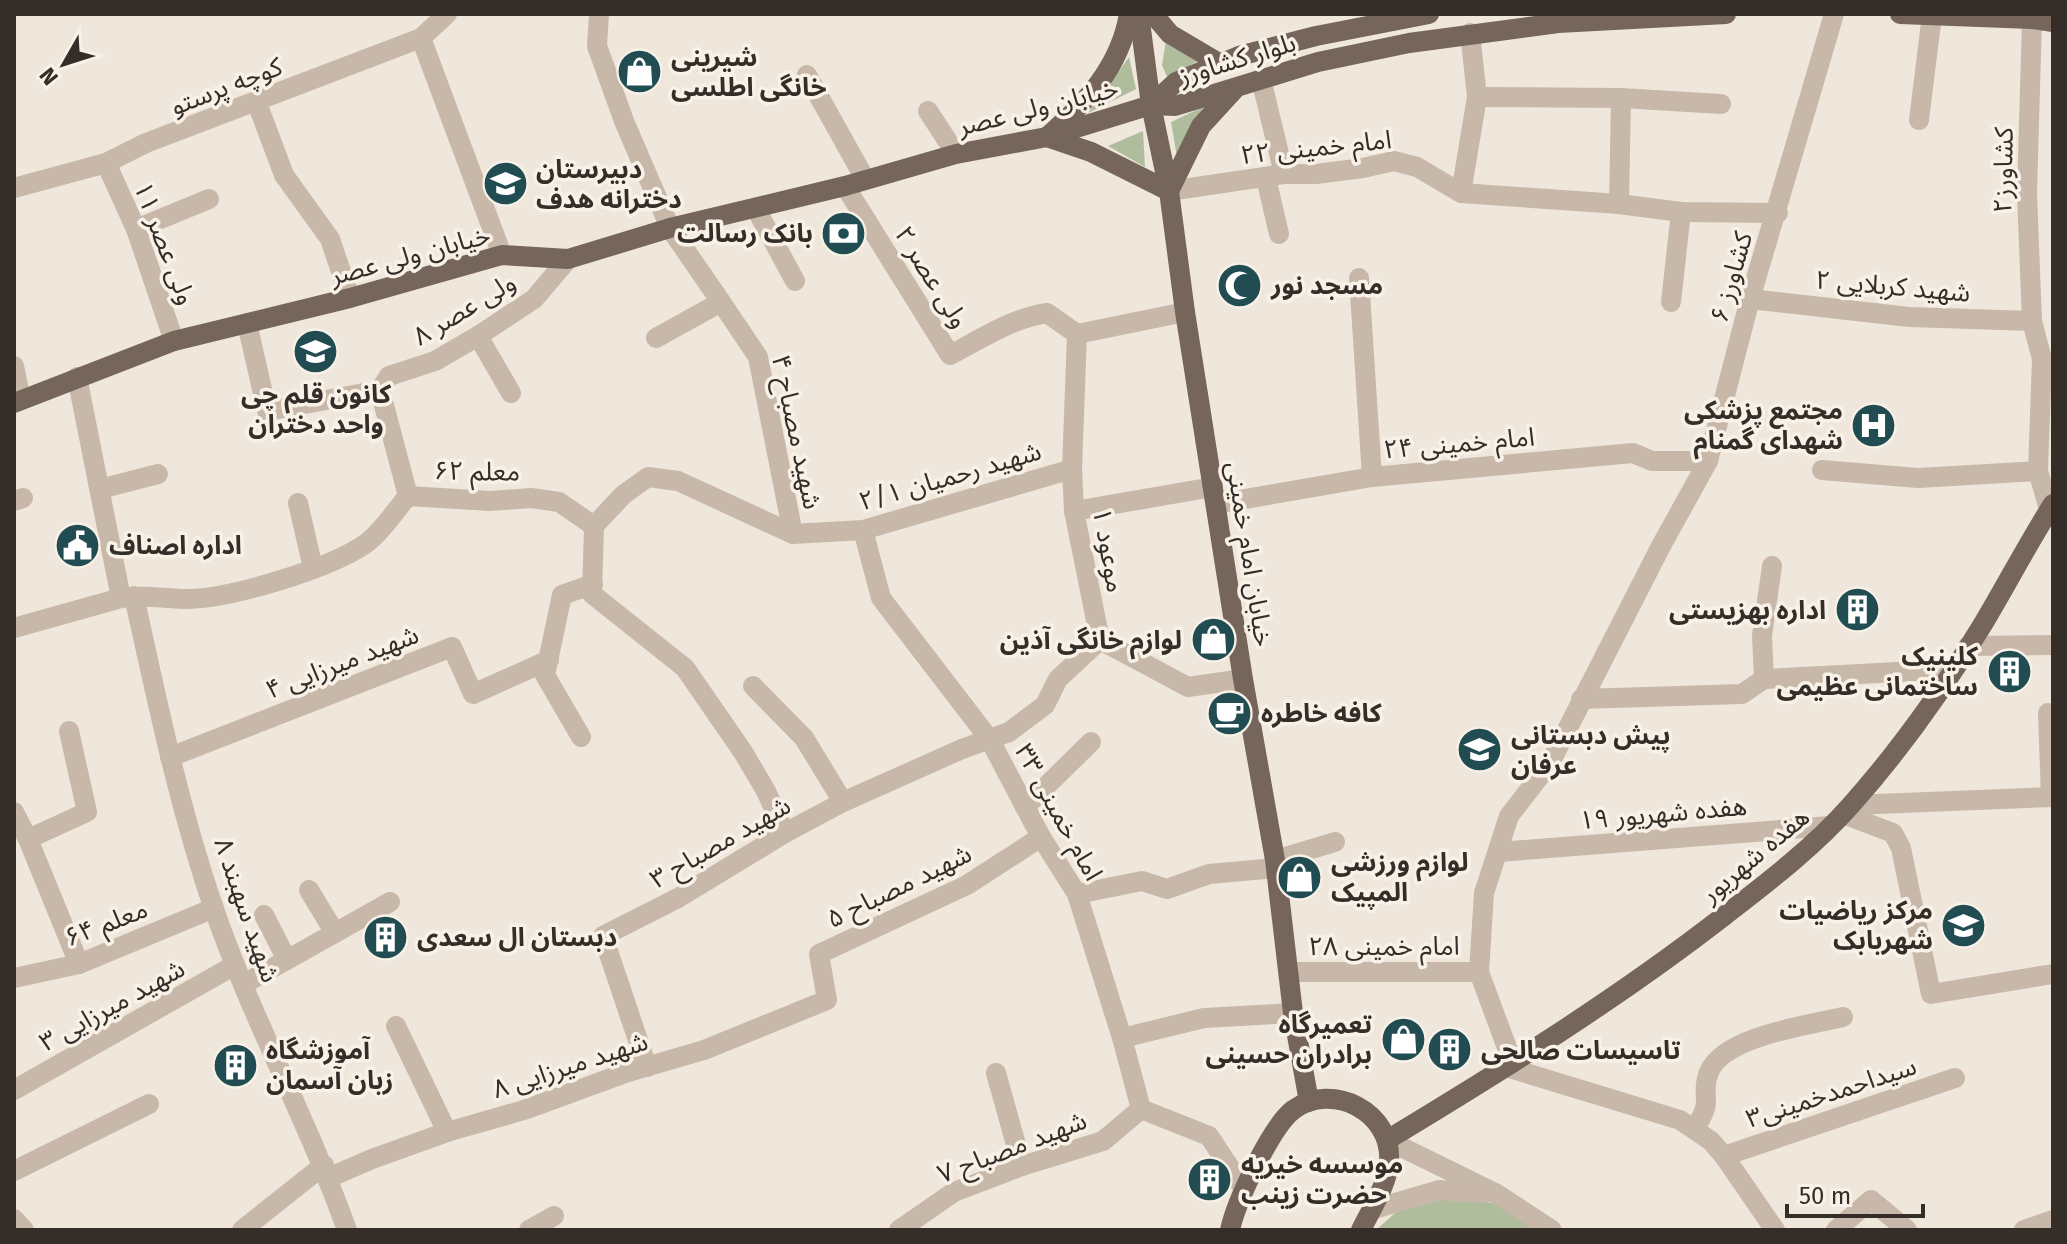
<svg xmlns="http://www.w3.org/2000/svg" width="2067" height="1244" viewBox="0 0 2067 1244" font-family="'Fira Sans','Noto Sans Arabic',sans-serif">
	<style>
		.green { fill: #b0bd9d }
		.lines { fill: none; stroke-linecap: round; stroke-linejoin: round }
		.minor { stroke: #c7b8a9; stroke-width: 20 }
		.major { stroke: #75655a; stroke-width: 20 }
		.labels { text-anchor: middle; stroke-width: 7; stroke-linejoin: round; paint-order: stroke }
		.poi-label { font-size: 26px; font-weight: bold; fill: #342d28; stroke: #f8f1e7; text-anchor: start }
		.street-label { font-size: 26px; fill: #342d28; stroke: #f8f1e7 }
	</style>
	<rect width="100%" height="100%" fill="#f0e7dc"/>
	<g class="green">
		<polygon points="1166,40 1198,61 1167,77 1162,65"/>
		<polygon points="1129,57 1136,89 1088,113"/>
		<polygon points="1207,105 1177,157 1171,122"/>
		<polygon points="1143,131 1145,167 1108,146"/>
		<polygon points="1436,1197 1495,1203 1538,1230 1376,1230 1395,1213"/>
	</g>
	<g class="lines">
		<g class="minor">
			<polyline points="599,14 597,46 624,121 670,228 721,302 656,338"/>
			<polyline points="2032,19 2027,194 2032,321 2042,359 2038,471 2049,509"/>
			<polyline points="421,38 502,255"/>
			<polyline points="807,75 865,179"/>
			<polyline points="1261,79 1284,174"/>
			<polyline points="1477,97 1621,98 1721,104"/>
			<polyline points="257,103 284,175 330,239 350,298"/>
			<polyline points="928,111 956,154"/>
			<polyline points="1919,120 1932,15"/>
			<polyline points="106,163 136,229 174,341"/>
			<polyline points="1266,178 1279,234"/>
			<path d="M845 186 950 355C981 339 1012 318 1047 313L1077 334"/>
			<polyline points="14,188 106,163 146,143 421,38 447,14"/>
			<polyline points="1169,191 1284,174 1316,174 1363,168 1394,161 1417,167 1461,193 1619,204 1681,212 1778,213"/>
			<polyline points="1461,193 1477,97 1470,33"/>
			<polyline points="1619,204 1621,98"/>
			<polyline points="756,209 795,281"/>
			<polyline points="136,229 209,199"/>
			<polyline points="1359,278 1372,477"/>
			<polyline points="1750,299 1909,317 2032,321"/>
			<polyline points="721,302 758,357 793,534"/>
			<polyline points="1671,302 1681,212"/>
			<polyline points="247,323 267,411 380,390"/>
			<polyline points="478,336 511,393"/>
			<polyline points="14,366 21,400"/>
			<polyline points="77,377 121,598"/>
			<polyline points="380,390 389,376 435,361 478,336 534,299 568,259"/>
			<polyline points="380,390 408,496"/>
			<polyline points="1822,470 1918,478 2038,471"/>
			<polyline points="100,489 158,474"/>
			<polyline points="14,501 23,498"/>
			<polyline points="298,503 313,568"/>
			<polyline points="1216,504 1372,477 1633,453 1652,461 1708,461"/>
			<polyline points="1074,511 1213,487"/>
			<polyline points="594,526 592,594 685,668 743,752 766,791 785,833"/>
			<polyline points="863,530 881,598 990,740 1041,837 1077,894 1122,1038 1141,1109 1209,1136 1244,1189"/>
			<path d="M134 596C157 701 179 807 214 909 252 1019 308 1121 347 1230"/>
			<path d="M14 628 121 598C143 594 166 599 188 599 232 598 333 568 368 542 383 530 395 511 408 496L490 501 531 498 559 502 594 526 623 495 648 477 678 481 793 534 863 530 1072 469"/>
			<polyline points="1100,640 1074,511 1072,469 1077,334 1185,312"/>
			<polyline points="1100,640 1188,687 1243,679"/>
			<polyline points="1968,646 2053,645"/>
			<polyline points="1764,679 1762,636 1772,566"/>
			<polyline points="753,686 804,738 843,802"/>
			<polyline points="1581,699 1742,694 1764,679 1954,669"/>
			<polyline points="2048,713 2051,797"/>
			<polyline points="581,737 545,675 562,595 593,584"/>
			<polyline points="170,757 452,647 473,694 549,660"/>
			<polyline points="1851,805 2053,797"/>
			<polyline points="1025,807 1091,742"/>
			<polyline points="14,812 28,839 79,964"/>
			<polyline points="1843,814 1893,833 1901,848 1931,994 2053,974"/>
			<polyline points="28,839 87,812 69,731"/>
			<polyline points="1499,852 1830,826"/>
			<polyline points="1275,860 1335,842"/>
			<polyline points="309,890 335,933"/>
			<polyline points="1077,894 1142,881 1167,889 1209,874 1276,868"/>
			<polyline points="264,915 287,960"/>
			<polyline points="1289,972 1479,972"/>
			<polyline points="14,978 79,964 214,908"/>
			<polyline points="244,984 390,902"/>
			<polyline points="396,1026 447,1132"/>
			<polyline points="1122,1038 1204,1018 1293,1013"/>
			<polyline points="1513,1064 1479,972 1484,893 1509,816 1550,763 1661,546 1708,461 1750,299 1834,14"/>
			<polyline points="647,1067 603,936 678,898 785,833 843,802 962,749 1009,732 1045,705 1058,679 1100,640"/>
			<polyline points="1506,1067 1680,1120 1711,1141 1724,1156 1775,1230"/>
			<polyline points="996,1073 1022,1166"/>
			<polyline points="14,1090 235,965"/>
			<path d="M1694 1129C1716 1099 1699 1097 1709 1072 1724 1036 1809 1025 1843 1017"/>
			<polyline points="1387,1140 1497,1194 1552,1230"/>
			<polyline points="1724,1156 1955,1078"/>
			<polyline points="14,1171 149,1104"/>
			<polyline points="328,1178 372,1159 447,1132 524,1110 625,1073 704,1050 827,1000 819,954 967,885 1041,837"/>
			<polyline points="1371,1210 1439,1190 1485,1193"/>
			<polyline points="14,1219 24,1230"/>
			<polyline points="242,1230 324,1165"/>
			<polyline points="529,1230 554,1216"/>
			<polyline points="899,1230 954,1192 1022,1166 1103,1141 1141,1109"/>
			<polyline points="1836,1230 1871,1200 1907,1230"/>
			<polyline points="2024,1230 2053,1220"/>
		</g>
		<g class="major">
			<path d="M1129 14C1120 68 1086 102 1047 137L1091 152 1169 191 1201 126 1234 90"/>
			<polyline points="1139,14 1151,105 1169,191 1185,312 1243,679 1275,860 1293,1013 1309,1102"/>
			<polyline points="1153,14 1170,34 1219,63"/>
			<polyline points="1900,14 2032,19 2053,22"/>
			<polyline points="1151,105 1176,82 1239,56 1316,36 1429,14"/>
			<polyline points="14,403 174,341 350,298 502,255 568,259 670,228 845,186 956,154 1047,137 1151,105 1175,106 1318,62 1409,43 1558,23 1726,14"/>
			<path d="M1387 1140C1503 1070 1617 999 1724 916 1768 882 1814 847 1851 805 1901 749 1944 688 1983 624 2007 584 2028 543 2053 504"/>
			<path d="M1230 1230C1236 1202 1271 1127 1293 1110 1332 1081 1393 1112 1389 1162 1387 1186 1371 1209 1361 1230"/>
		</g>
	</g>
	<defs>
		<symbol id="shop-disc" viewBox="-11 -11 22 22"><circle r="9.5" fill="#214c52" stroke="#f8f1e7"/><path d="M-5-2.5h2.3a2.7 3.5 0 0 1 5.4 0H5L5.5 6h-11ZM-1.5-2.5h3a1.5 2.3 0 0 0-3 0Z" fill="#fff"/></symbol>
		<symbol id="school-disc" viewBox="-11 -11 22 22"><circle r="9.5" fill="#214c52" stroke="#f8f1e7"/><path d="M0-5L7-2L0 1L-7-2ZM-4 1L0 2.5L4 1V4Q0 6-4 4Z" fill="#fff"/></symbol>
		<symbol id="bank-disc" viewBox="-11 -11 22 22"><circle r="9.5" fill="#214c52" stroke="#f8f1e7"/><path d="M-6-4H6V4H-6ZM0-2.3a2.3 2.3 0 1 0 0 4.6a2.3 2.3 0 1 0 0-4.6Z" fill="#fff"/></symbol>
		<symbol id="mosque-disc" viewBox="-11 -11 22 22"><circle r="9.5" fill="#214c52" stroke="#f8f1e7"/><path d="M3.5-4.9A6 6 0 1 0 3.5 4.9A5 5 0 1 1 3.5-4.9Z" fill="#fff"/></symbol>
		<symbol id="hospital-disc" viewBox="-11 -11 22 22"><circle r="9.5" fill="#214c52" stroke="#f8f1e7"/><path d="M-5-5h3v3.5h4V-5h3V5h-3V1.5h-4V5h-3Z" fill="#fff"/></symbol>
		<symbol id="civic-disc" viewBox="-11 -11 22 22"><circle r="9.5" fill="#214c52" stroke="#f8f1e7"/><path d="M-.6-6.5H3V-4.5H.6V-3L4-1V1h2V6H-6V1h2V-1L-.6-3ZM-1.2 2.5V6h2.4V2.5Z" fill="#fff"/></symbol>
		<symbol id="building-disc" viewBox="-11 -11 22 22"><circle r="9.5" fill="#214c52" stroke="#f8f1e7"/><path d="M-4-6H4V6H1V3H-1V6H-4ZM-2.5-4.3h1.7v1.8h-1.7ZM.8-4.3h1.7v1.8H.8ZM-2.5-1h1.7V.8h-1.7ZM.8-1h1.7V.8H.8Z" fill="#fff"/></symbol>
		<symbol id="cafe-disc" viewBox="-11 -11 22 22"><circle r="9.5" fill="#214c52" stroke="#f8f1e7"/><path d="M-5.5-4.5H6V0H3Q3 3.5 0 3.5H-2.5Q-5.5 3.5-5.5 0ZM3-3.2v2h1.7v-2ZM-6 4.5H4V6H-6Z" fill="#fff"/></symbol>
	</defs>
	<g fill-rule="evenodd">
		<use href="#shop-disc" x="614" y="46" width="51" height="51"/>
		<use href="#school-disc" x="480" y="158" width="51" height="51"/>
		<use href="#bank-disc" x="818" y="208" width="51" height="51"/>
		<use href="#mosque-disc" x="1214" y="260" width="51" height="51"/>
		<use href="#school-disc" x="290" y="326" width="51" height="51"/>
		<use href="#hospital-disc" x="1848" y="400" width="51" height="51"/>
		<use href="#civic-disc" x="52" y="520" width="51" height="51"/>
		<use href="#building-disc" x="1832" y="584" width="51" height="51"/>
		<use href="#shop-disc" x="1188" y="614" width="51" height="51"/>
		<use href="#building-disc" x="1984" y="646" width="51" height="51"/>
		<use href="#cafe-disc" x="1204" y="688" width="51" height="51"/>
		<use href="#school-disc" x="1454" y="724" width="51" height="51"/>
		<use href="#shop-disc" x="1274" y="852" width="51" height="51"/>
		<use href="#school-disc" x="1938" y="900" width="51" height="51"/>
		<use href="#building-disc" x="360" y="912" width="51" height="51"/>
		<use href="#shop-disc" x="1378" y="1014" width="51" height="51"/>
		<use href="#building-disc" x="1424" y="1024" width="51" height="51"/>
		<use href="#building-disc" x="210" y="1040" width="51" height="51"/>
		<use href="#building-disc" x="1184" y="1154" width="51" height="51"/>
	</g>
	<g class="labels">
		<g class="poi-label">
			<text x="671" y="66">شیرینی<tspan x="671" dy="30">خانگی اطلسی</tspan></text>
			<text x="536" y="178">دبیرستان<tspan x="536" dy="30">دخترانه هدف</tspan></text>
			<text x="813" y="242" text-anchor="end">بانک رسالت</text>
			<text x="1271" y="294">مسجد نور</text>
			<text x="316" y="403" text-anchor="middle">کانون قلم چی<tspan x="316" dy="30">واحد دختران</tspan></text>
			<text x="1843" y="419" text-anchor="end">مجتمع پزشکی<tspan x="1843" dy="30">شهدای گمنام</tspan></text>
			<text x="109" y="554">اداره اصناف</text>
			<text x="1826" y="619" text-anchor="end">اداره بهزیستی</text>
			<text x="1182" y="649" text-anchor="end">لوازم خانگی آذین</text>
			<text x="1978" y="665" text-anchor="end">کلینیک<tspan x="1978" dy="30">ساختمانی عظیمی</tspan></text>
			<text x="1261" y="722">کافه خاطره</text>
			<text x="1511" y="744">پیش دبستانی<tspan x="1511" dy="30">عرفان</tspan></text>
			<text x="1331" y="871">لوازم ورزشی<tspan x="1331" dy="30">المپیک</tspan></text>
			<text x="1933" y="919" text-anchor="end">مرکز ریاضیات<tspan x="1933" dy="30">شهربابک</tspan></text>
			<text x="417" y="946">دبستان ال سعدی</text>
			<text x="1372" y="1033" text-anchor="end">تعمیرگاه<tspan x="1372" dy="30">برادران حسینی</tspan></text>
			<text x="266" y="1059">آموزشگاه<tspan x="266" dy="30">زبان آسمان</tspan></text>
			<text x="1481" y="1059">تاسیسات صالحی</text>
			<text x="1241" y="1173">موسسه خیریه<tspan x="1241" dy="30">حضرت زینب</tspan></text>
		</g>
		<g class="street-label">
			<text transform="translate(1237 59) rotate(-17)" y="9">بلوار کشاورز</text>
			<text transform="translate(226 86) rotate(-21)" y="9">کوچه پرستو</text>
			<text transform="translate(1038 107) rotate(-14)" y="9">خیابان ولی عصر</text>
			<text transform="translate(1316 147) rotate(-6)" y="9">امام خمینی ۲۲</text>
			<text transform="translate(2003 170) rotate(-89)" y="9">کشاورز۲</text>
			<text transform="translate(165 243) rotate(69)" y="9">ولی عصر ۱۱</text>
			<text transform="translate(410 255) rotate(-15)" y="9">خیابان ولی عصر</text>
			<text transform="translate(932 277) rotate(58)" y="9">ولی عصر ۲</text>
			<text transform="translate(1731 277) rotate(-74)" y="9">کشاورز ۶</text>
			<text transform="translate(1893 286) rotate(5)" y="9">شهید کربلایی ۲</text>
			<text transform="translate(464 309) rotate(-31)" y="9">ولی عصر ۸</text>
			<text transform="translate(797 432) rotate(78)" y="9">شهید مصباح ۴</text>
			<text transform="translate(1459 443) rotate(-5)" y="9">امام خمینی ۲۴</text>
			<text transform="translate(477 471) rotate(1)" y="9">معلم ۶۲</text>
			<text transform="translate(950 476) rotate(-16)" y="9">شهید رحمیان ۲/۱</text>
			<text transform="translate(1109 550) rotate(80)" y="9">موعود ۱</text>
			<text transform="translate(1250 554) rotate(81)" y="9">خیابان امام خمینی</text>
			<text transform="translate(342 662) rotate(-21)" y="9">شهید میرزایی ۴</text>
			<text transform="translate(1059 812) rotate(61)" y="9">امام خمینی ۳۳</text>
			<text transform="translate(1663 813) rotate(-5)" y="9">هفده شهریور ۱۹</text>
			<text transform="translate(720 842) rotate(-30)" y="9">شهید مصباح ۳</text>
			<text transform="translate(1755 855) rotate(-40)" y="9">هفده شهریور</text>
			<text transform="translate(899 886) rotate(-26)" y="9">شهید مصباح ۵</text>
			<text transform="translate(247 910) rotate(71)" y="9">شهید سهبند ۸</text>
			<text transform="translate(106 923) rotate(-21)" y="9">معلم ۶۴</text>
			<text x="1384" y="955">امام خمینی ۲۸</text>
			<text transform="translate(112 1005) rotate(-29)" y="9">شهید میرزایی ۳</text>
			<text transform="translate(570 1065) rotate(-18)" y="9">شهید میرزایی ۸</text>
			<text transform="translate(1831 1092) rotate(-18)" y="9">سیداحمدخمینی۳</text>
			<text transform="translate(1012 1147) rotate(-21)" y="9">شهید مصباح ۷</text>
		</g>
	</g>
	<rect width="2067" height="1244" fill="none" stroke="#342d28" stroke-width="32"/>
	<g transform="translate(64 64) rotate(231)" stroke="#f8f1e7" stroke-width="6" paint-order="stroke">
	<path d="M0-6L14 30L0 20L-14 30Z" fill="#342d28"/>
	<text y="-12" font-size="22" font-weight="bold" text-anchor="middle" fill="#342d28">N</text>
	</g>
	<path d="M1787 1204v12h136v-12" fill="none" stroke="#342d28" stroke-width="4"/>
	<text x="1799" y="1204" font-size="24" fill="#342d28" stroke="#f8f1e7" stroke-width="6" paint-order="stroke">50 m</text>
</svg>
